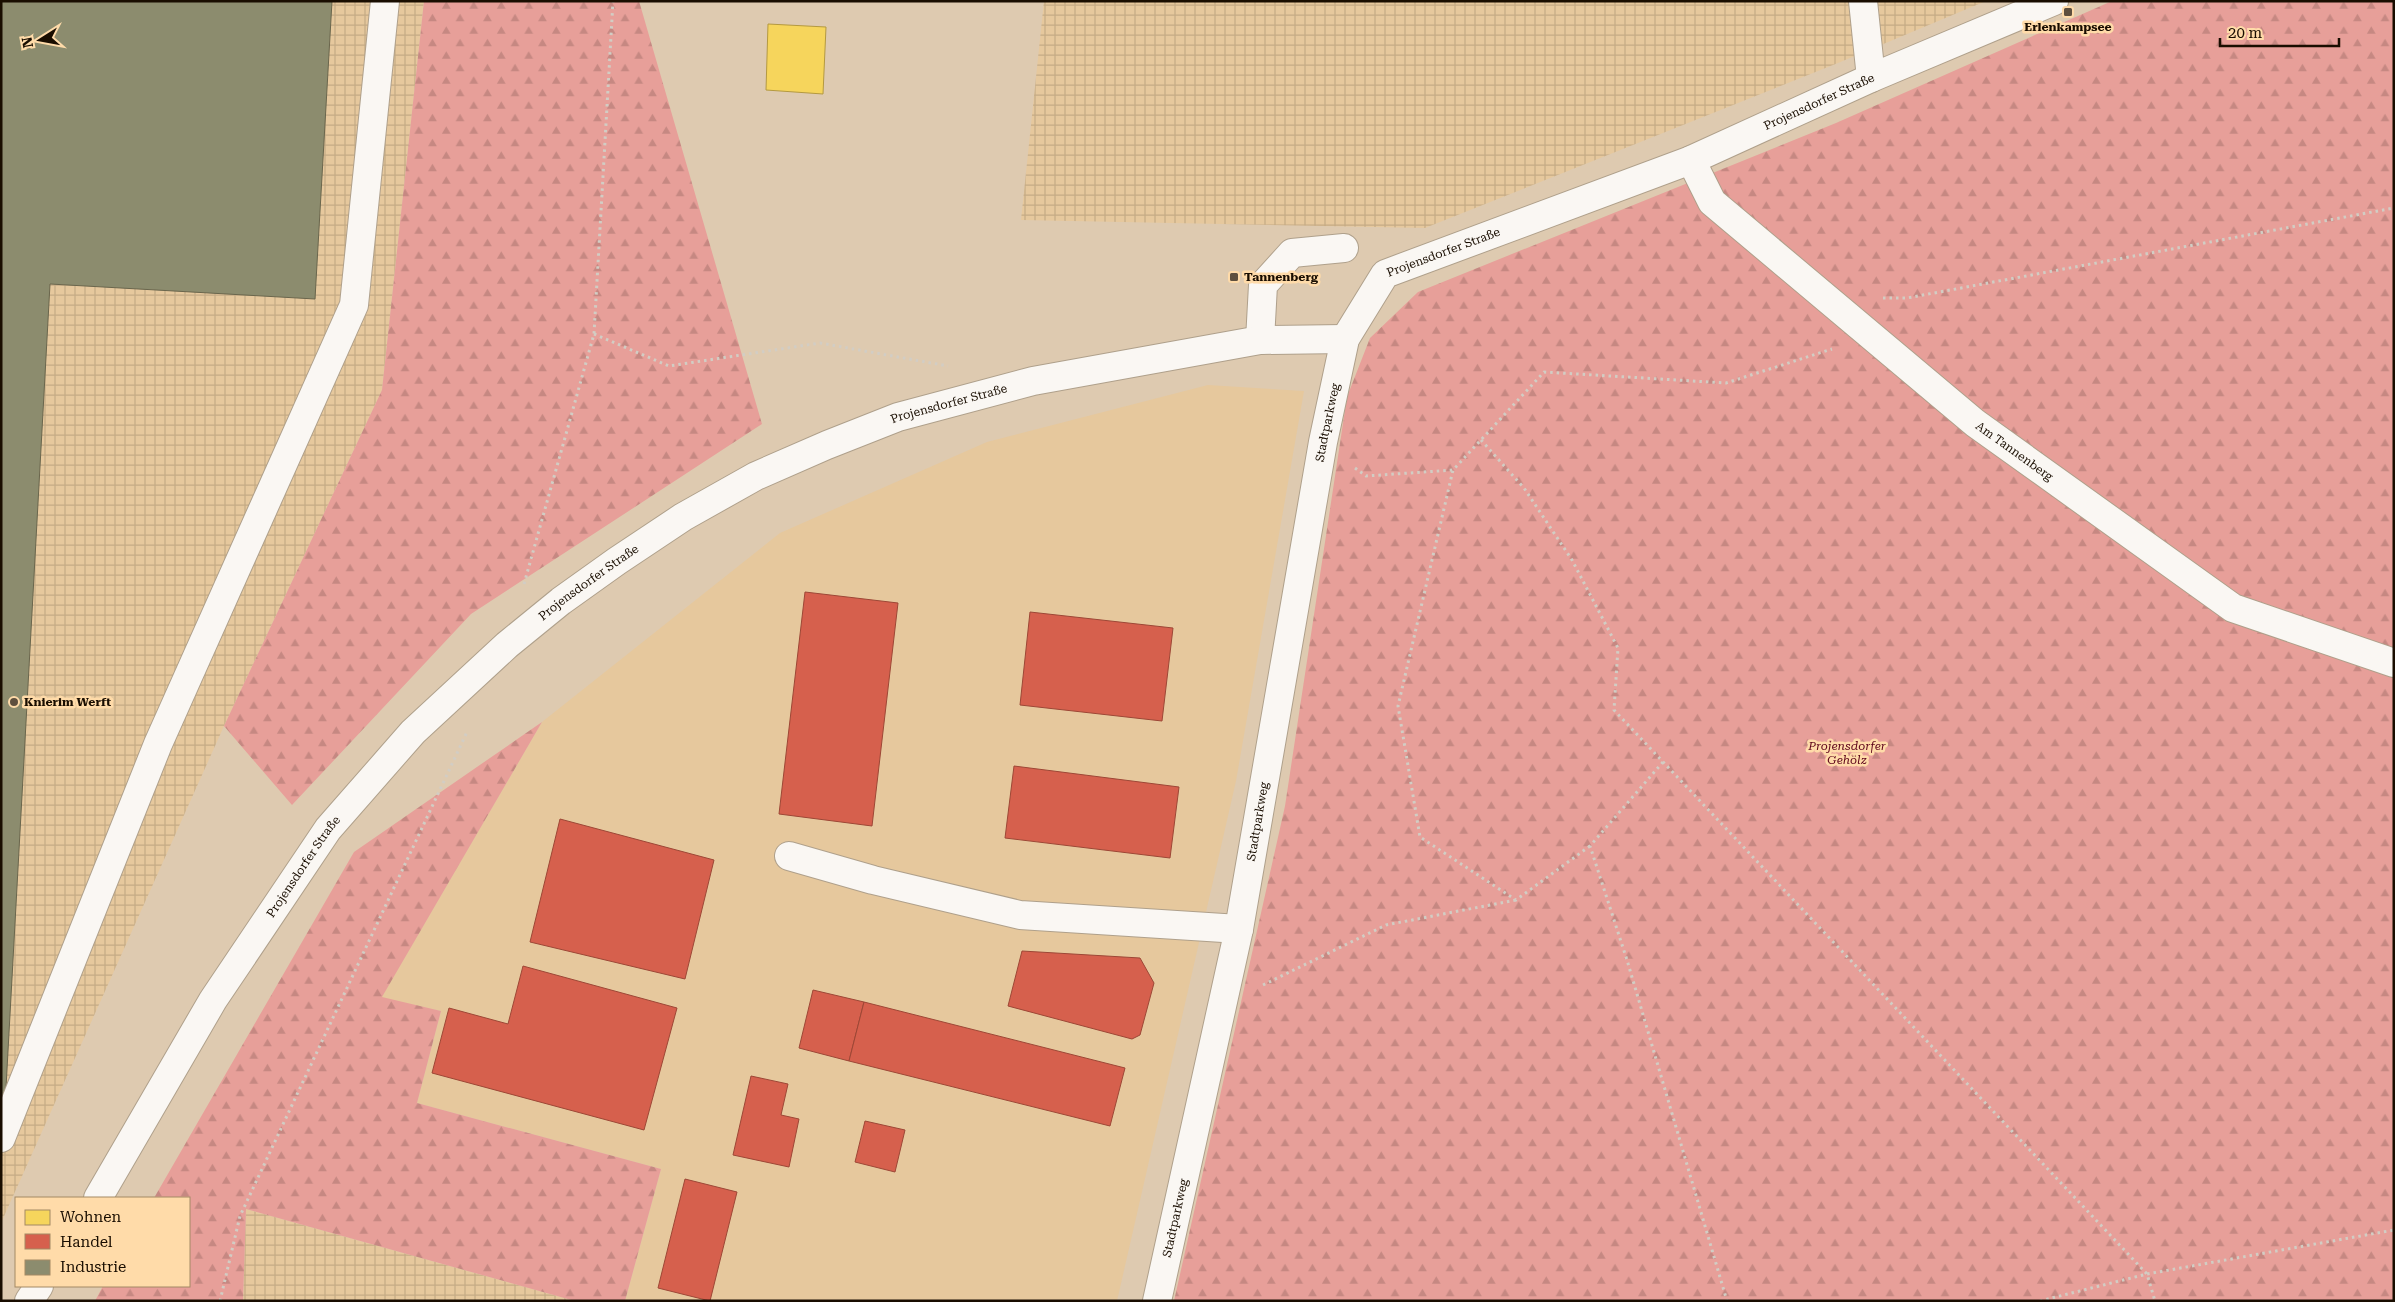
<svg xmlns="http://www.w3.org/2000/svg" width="2395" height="1302" viewBox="0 0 2395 1302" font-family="'Roboto Serif',serif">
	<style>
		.built { fill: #e6c89d }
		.industrial { fill: url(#industrial-grid) }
		.forest { fill: url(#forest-firs) }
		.homes { fill: #f6d55c; stroke: #b49940 }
		.shops { fill: #d6604d; stroke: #9d4736 }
		.industry { fill: #8c8c6e; stroke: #6a664d }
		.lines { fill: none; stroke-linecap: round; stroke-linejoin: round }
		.minor-casing { stroke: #afa08b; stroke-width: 30 }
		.path { stroke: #d2cdc4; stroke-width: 3; stroke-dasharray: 2.5 4; stroke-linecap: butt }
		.minor { stroke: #faf7f3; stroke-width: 28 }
		.poi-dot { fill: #5e4f3e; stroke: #ffdba9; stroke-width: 2 }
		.labels { text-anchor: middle; stroke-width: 5; stroke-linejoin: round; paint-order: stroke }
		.poi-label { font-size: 12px; font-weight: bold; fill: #190d00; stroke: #ffdba9; text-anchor: start }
		.street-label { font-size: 12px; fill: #190d00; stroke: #ffdba9 }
		.park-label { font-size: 12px; font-style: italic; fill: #5e051b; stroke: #ffdba9 }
	</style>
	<defs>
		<pattern id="industrial-grid" width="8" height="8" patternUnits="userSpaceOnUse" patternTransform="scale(1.25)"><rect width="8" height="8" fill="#e6c89d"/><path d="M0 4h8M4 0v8" fill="none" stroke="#c5ab85"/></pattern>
		<pattern id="forest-firs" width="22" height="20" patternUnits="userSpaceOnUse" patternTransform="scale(1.25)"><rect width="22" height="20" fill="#e79f99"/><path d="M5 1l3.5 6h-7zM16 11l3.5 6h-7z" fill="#c68882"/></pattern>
	</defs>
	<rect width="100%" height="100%" fill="#decab0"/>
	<polygon class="built" points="1208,385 1304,391 1236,781 1117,1301 625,1301 661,1169 417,1103 441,1011 381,998 542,722 780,533 987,442"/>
	<g class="industrial">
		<polygon points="1,1 424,1 382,390 224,726 1,1223"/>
		<polygon points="1044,1 1986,1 1838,63 1425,228 1021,220"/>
		<polygon points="246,1209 575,1301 243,1301"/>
	</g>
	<g class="forest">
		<polygon points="424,1 639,1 762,424 471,614 292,805 224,726 382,390"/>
		<polygon points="2112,1 2394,1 2394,1301 1174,1301 1285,806 1347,397 1370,338 1418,292 1836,123"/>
		<polygon points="542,722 382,997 441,1011 417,1103 661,1169 625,1301 575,1301 246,1209 243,1301 95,1301 103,1286 189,1286 189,1198 154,1198 354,852"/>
	</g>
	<polygon class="homes" points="768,24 826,27 823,94 766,90"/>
	<g class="shops">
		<polygon points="805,592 898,603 872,826 779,814"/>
		<polygon points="1030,612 1173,628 1162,721 1020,705"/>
		<polygon points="1014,766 1179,787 1170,858 1005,838"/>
		<polygon points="560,819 714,860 685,979 530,942"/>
		<polygon points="1022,951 1140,958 1154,983 1140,1035 1132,1039 1008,1006"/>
		<polygon points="523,966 677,1008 644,1130 432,1073 449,1008 508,1024"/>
		<polygon points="813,990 864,1002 849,1061 799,1048"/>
		<polygon points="864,1002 1125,1068 1110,1126 849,1061"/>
		<polygon points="751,1076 788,1084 781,1115 799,1119 789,1167 733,1155"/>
		<polygon points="865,1121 905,1130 895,1172 855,1162"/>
		<polygon points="685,1179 737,1192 710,1301 658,1288"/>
	</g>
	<polygon class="industry" points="1,1 332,1 315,299 50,284 5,1106 1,1106"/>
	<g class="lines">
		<defs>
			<g id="minor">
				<polyline points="1863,1 1871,78"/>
				<path id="s1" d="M1691 160 1712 202 1975 423 2233 608 2394 663"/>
				<polyline points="1260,340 1263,285 1292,253 1344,248"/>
				<polyline points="789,856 873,880 1020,915 1239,929"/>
				<polyline points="1,1138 158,744 354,305 385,1"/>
				<path id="s2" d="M98 1198 213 1000 328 829 413 732 507 645 561 601 617 561 683 517 756 476 827 445 898 417 1033 381 1260 340 1345 339"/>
				<polyline points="29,1301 39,1286"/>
				<path id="s3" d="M1157 1301 1239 929 1323 442 1345 339 1385 274 1691 160 1871 78 2054 1"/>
			</g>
		</defs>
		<use href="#minor" class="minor-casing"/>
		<g class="path">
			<polyline points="1883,298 1907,298 2394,208"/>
			<polyline points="594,334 669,366 820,343 948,366"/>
			<polyline points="1481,440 1524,488 1572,560 1618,648 1614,710 2147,1274 2155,1301"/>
			<polyline points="1355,468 1366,476 1453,470"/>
			<polyline points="524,584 594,334 613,1"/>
			<polyline points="1663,762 1590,846 1627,960 1727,1301"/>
			<polyline points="1590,846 1516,900 1420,837 1398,706 1453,470 1544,372 1726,383 1832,349"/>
			<polyline points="1263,985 1386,925 1516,900"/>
			<polyline points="220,1301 240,1216 467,732"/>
			<polyline points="2040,1301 2147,1274 2394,1230"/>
		</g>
		<use href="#minor" class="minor"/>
	</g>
	<g class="poi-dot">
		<rect x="2063" y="7" width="10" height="10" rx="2.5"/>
		<rect x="1229" y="272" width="10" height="10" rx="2.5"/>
		<circle cx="14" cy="702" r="5"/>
	</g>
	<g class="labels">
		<g class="poi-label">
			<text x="2068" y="31" text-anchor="middle">Erlenkampsee</text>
			<text x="1244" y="281">Tannenberg</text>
			<text x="24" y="706">Knierim Werft</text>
		</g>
		<g class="street-label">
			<text dy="4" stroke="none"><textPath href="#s3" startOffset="1524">Projensdorfer Straße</textPath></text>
			<text dy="4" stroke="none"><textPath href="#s3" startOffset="1119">Projensdorfer Straße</textPath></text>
			<text dy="4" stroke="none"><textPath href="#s2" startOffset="1200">Projensdorfer Straße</textPath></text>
			<text dy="4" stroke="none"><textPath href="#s3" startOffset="895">Stadtparkweg</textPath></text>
			<text dy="4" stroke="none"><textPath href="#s1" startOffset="439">Am Tannenberg</textPath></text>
			<text dy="4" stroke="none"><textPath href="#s2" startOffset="795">Projensdorfer Straße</textPath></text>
			<text dy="4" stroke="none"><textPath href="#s3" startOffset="490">Stadtparkweg</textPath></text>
			<text dy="4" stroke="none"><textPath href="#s2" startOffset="390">Projensdorfer Straße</textPath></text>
			<text dy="4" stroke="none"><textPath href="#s3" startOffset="85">Stadtparkweg</textPath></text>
		</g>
		<g class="park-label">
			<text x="1847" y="750">Projensdorfer<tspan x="1847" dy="14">Gehölz</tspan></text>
		</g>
	</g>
	<rect width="2395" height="1302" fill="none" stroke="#190d00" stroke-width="5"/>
	<rect x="15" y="1197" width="175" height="90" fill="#ffdba9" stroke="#a38965"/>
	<rect x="25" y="1210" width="25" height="15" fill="#f6d55c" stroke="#a38965"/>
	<text x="60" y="1222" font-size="15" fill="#190d00">Wohnen</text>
	<rect x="25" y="1234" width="25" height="15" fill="#d6604d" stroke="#a38965"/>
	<text x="60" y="1247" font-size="15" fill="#190d00">Handel</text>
	<rect x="25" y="1260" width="25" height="15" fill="#8c8c6e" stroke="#a38965"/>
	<text x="60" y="1272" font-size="15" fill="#190d00">Industrie</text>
	<g transform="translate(40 40) rotate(259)" stroke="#ffdba9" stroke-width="4" paint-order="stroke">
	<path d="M0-4L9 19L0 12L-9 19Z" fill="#190d00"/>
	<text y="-8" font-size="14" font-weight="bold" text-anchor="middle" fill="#190d00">N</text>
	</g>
	<path d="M2220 38v8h119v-8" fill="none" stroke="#190d00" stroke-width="2.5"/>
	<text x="2228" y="38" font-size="15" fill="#190d00" stroke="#ffdba9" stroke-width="4" paint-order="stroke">20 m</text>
</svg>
